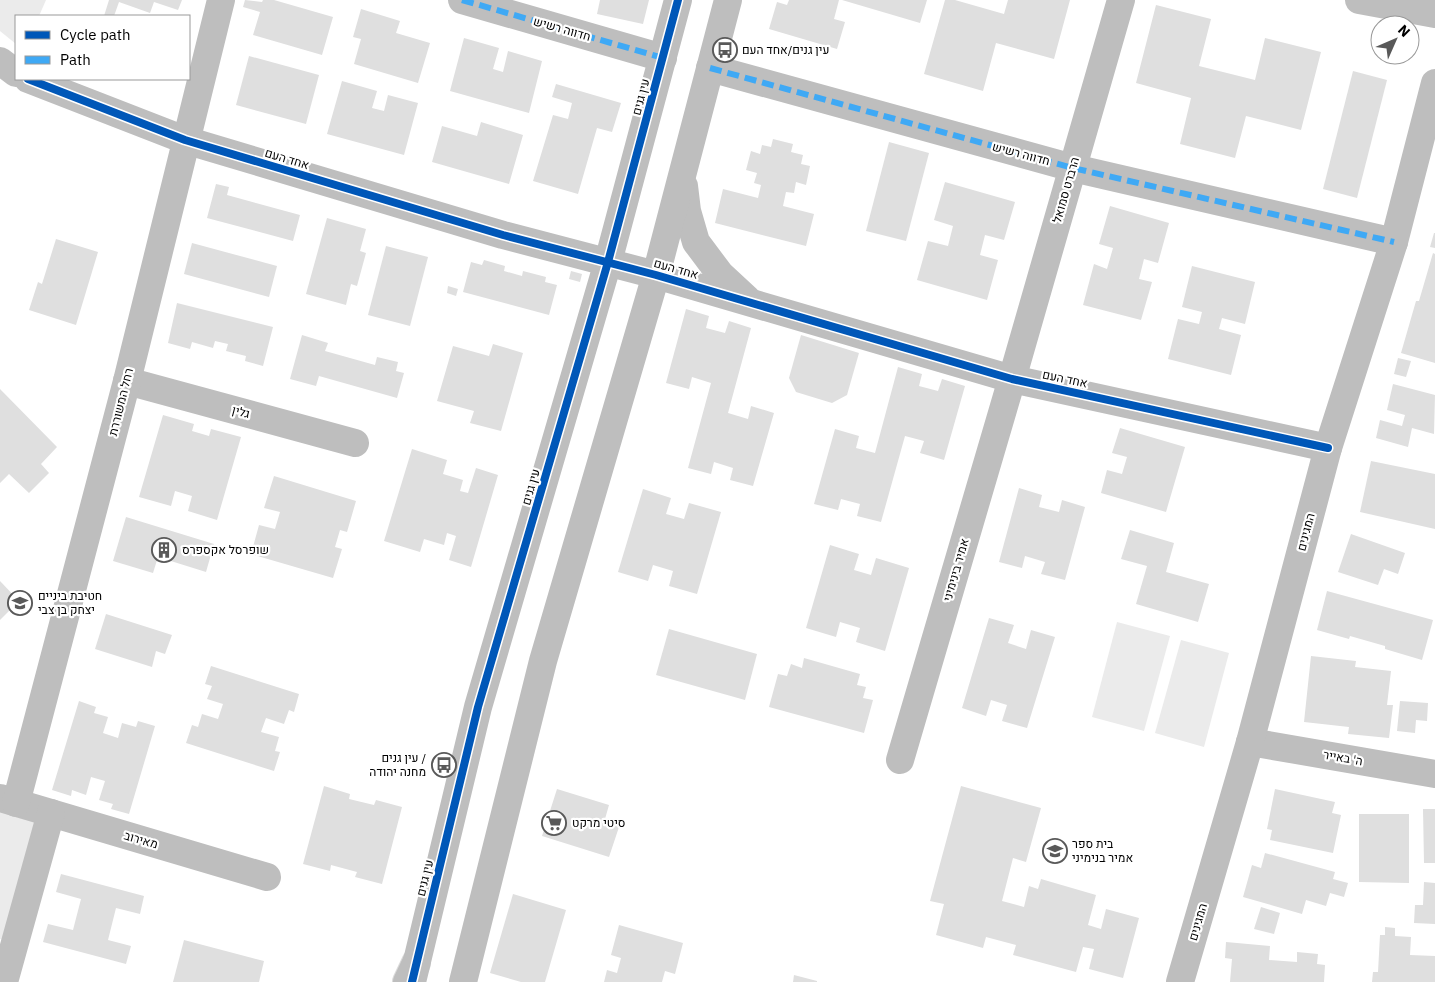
<svg xmlns="http://www.w3.org/2000/svg" width="1435" height="982" viewBox="0 0 1435 982" font-family="'IBM Plex Sans',Heebo,sans-serif">
	<style>
		.green { fill: #ebebeb }
		.building { fill: #dfdfdf }
		.lines { fill: none; stroke-linecap: round; stroke-linejoin: round }
		.major-casing { stroke: #dbdbdb; stroke-width: 30 }
		.minor { stroke: #bebebe; stroke-width: 28 }
		.major { stroke: #bebebe; stroke-width: 28 }
		.quiet { stroke: #3fa9f5; stroke-width: 6; stroke-dasharray: 12 6; stroke-linecap: butt }
		.cycleway-casing { stroke: #fff; stroke-width: 11 }
		.cycleway { stroke: #0057b8; stroke-width: 8 }
		.labels { text-anchor: middle; stroke-width: 4.5; stroke-linejoin: round; paint-order: stroke }
		.street-label { font-size: 12px; fill: #000; stroke: #fff }
		.poi-label { font-size: 12px; fill: #000; stroke: #fff; text-anchor: start }
	</style>
	<rect width="100%" height="100%" fill="#fff"/>
	<g class="green">
		<polygon points="0,0 46,0 39,16 16,16 16,44 0,31"/>
		<polygon points="1117,622 1170,636 1144,731 1092,717"/>
		<polygon points="1181,640 1229,653 1204,747 1155,733"/>
		<polygon points="0,802 45,815 7,941 0,939"/>
	</g>
	<g class="building">
		<polygon points="109,0 182,0 178,10 154,2 150,13 119,2 114,16 104,16"/>
		<polygon points="245,0 262,2 263,0 274,0 333,17 322,55 253,35 260,12 243,7"/>
		<polygon points="600,0 649,0 643,24 597,14"/>
		<polygon points="789,0 839,0 834,19 845,22 837,49 769,29 777,2 787,5"/>
		<polygon points="842,0 927,0 920,23"/>
		<polygon points="945,0 955,0 1004,14 1008,0 1070,0 1054,59 996,43 983,91 924,74"/>
		<polygon points="1156,5 1211,19 1199,66 1255,80 1265,38 1321,52 1301,130 1246,116 1235,158 1180,144 1191,98 1136,83"/>
		<polygon points="361,9 400,21 396,33 430,43 418,83 354,64 361,39 353,37"/>
		<polygon points="464,38 499,48 493,69 503,72 508,51 542,61 529,113 450,91"/>
		<polygon points="249,56 319,75 306,124 236,105"/>
		<polygon points="1353,71 1387,80 1357,198 1323,189"/>
		<polygon points="342,81 377,91 372,108 384,111 388,95 418,103 404,155 327,134"/>
		<polygon points="556,84 621,103 612,132 597,128 578,194 533,181 553,115 568,119 572,103 552,97"/>
		<polygon points="481,122 523,135 509,184 432,162 442,126 477,136"/>
		<polygon points="773,139 793,144 791,152 803,155 801,164 810,166 806,185 796,182 794,193 786,192 783,206 814,214 806,246 715,223 723,189 758,198 761,185 754,183 757,173 746,170 751,151 760,154 762,145 771,147"/>
		<polygon points="889,142 929,153 906,241 866,231"/>
		<polygon points="945,182 1015,202 1004,240 985,235 980,255 998,260 987,300 917,280 928,241 948,246 953,226 934,220"/>
		<polygon points="216,184 229,187 227,195 300,215 293,241 207,218"/>
		<polygon points="1110,206 1169,223 1158,263 1144,259 1139,279 1152,282 1141,320 1083,305 1094,264 1107,269 1113,248 1099,244"/>
		<polygon points="327,218 366,229 360,251 366,253 357,286 351,284 346,305 306,294"/>
		<polygon points="1434,233 1435,233 1435,248 1430,247"/>
		<polygon points="56,239 98,252 76,325 29,310 38,282 42,284"/>
		<polygon points="192,243 277,266 269,297 184,274"/>
		<polygon points="386,246 428,257 410,326 368,315"/>
		<polygon points="1433,253 1435,254 1435,363 1401,353 1416,301 1419,301"/>
		<polygon points="484,260 505,266 504,271 522,276 523,271 546,277 545,282 557,285 549,315 463,292 471,262 482,265"/>
		<polygon points="1192,266 1255,282 1245,324 1222,318 1219,329 1241,335 1231,375 1168,359 1178,319 1199,324 1202,312 1182,307"/>
		<polygon points="571,271 582,274 580,282 569,279"/>
		<polygon points="448,286 458,289 456,296 447,293"/>
		<polygon points="177,303 273,327 263,366 245,361 246,356 226,351 228,344 215,341 213,348 192,342 190,349 168,343"/>
		<polygon points="686,309 709,316 706,328 725,333 729,321 751,328 728,413 748,419 751,406 774,413 753,486 730,480 733,468 714,462 711,474 688,468 711,383 692,377 689,389 666,383"/>
		<polygon points="302,335 328,343 325,351 375,365 377,357 398,362 396,371 404,373 397,398 319,376 316,386 290,379"/>
		<polygon points="801,335 859,353 847,395 832,403 796,392 789,378"/>
		<polygon points="493,344 523,353 501,431 470,423 474,411 437,401 453,346 489,356"/>
		<polygon points="1398,358 1411,361 1406,377 1394,374"/>
		<polygon points="898,367 922,374 919,386 938,391 942,379 965,386 944,460 920,453 924,441 905,436 881,522 857,516 860,504 841,499 838,510 814,504 835,429 859,436 856,448 875,453"/>
		<polygon points="1393,384 1435,395 1434,434 1412,428 1408,447 1376,438 1380,420 1402,426 1405,415 1387,410"/>
		<polygon points="0,389 57,447 41,464 49,473 29,493 9,474 0,483"/>
		<polygon points="163,415 194,424 192,431 209,436 211,429 241,437 217,520 188,511 192,496 175,491 171,506 139,497"/>
		<polygon points="1120,428 1185,447 1166,512 1101,493 1107,470 1122,474 1127,457 1112,453"/>
		<polygon points="412,449 447,460 443,474 463,480 460,491 468,493 476,468 498,475 471,567 449,560 456,536 447,533 444,545 424,539 420,552 384,541"/>
		<polygon points="1371,461 1435,474 1435,529 1360,512"/>
		<polygon points="274,476 356,501 347,532 340,530 335,547 342,549 333,578 251,554 259,525 275,529 280,512 264,508"/>
		<polygon points="1019,488 1042,495 1039,507 1059,512 1062,500 1085,507 1065,580 1041,574 1045,562 1025,556 1022,568 999,562"/>
		<polygon points="643,489 671,498 666,514 684,519 689,503 721,512 697,594 669,586 673,571 653,565 648,581 618,572"/>
		<polygon points="126,517 214,544 206,572 158,557 153,573 113,561"/>
		<polygon points="1130,530 1174,543 1166,572 1209,584 1198,622 1136,604 1147,566 1121,559"/>
		<polygon points="1351,534 1405,553 1398,574 1384,569 1378,585 1338,572"/>
		<polygon points="830,545 859,554 854,570 871,575 876,558 909,568 885,651 856,642 860,628 840,622 836,637 806,628"/>
		<polygon points="0,581 19,601 0,620"/>
		<polygon points="1327,591 1433,620 1422,660 1385,649 1385,646 1350,636 1349,639 1317,630"/>
		<polygon points="106,614 172,635 165,654 156,651 152,667 95,649"/>
		<polygon points="989,618 1014,625 1008,643 1026,649 1031,630 1055,637 1027,728 1002,721 1007,705 991,700 986,716 962,708"/>
		<polygon points="669,629 757,654 745,700 656,675"/>
		<polygon points="1311,656 1356,661 1355,667 1391,671 1387,705 1393,705 1389,738 1348,734 1349,727 1304,722"/>
		<polygon points="804,658 860,674 857,685 866,687 863,698 873,700 864,733 769,707 778,674 787,676 791,664 802,668"/>
		<polygon points="211,666 299,694 294,712 289,710 284,724 266,718 261,732 279,737 275,751 280,752 274,771 186,743 192,725 198,727 202,714 218,719 223,704 207,699 212,686 205,684"/>
		<polygon points="79,701 96,707 94,713 108,717 103,733 118,738 122,723 136,727 138,721 155,726 129,814 111,809 113,804 99,800 105,781 91,777 86,795 72,790 71,796 52,790"/>
		<polygon points="1400,701 1428,703 1427,721 1416,720 1415,733 1397,731"/>
		<polygon points="324,786 350,794 349,799 374,805 376,800 402,807 382,884 355,877 357,872 331,865 330,871 303,864"/>
		<polygon points="961,786 1041,808 1026,862 1013,858 1002,901 1024,907 1029,886 1038,889 1041,879 1096,895 1088,925 1101,929 1106,909 1139,918 1123,978 1089,969 1094,949 1083,947 1076,972 1013,955 1016,945 986,937 983,948 936,935 944,904 930,901"/>
		<polygon points="557,789 609,805 605,819 620,824 609,857 542,836"/>
		<polygon points="1275,789 1335,802 1332,813 1341,815 1333,853 1270,840 1272,830 1267,829"/>
		<polygon points="1423,809 1435,809 1435,863 1424,863"/>
		<polygon points="1359,814 1409,814 1409,883 1359,882"/>
		<polygon points="1265,853 1335,872 1333,879 1348,883 1344,897 1330,893 1326,906 1306,900 1302,914 1243,897 1252,865 1261,868"/>
		<polygon points="61,874 144,896 140,914 116,908 108,940 131,946 126,964 43,942 48,924 73,930 81,899 56,892"/>
		<polygon points="1424,882 1435,883 1435,924 1414,923 1415,905 1423,905"/>
		<polygon points="513,894 566,910 545,982 521,982 490,973"/>
		<polygon points="1261,907 1280,913 1274,934 1254,929"/>
		<polygon points="619,925 683,943 675,974 665,971 662,982 604,982 607,970 617,973 621,958 611,955"/>
		<polygon points="1385,927 1395,928 1395,936 1411,937 1410,955 1435,956 1435,982 1372,982 1373,972 1378,972 1380,935 1385,935"/>
		<polygon points="184,940 264,961 259,982 173,982"/>
		<polygon points="1226,942 1270,946 1269,960 1297,962 1297,952 1318,954 1317,964 1325,965 1324,982 1230,982 1232,959 1225,958"/>
		<polygon points="794,975 817,981 817,982 793,982"/>
	</g>
	<g class="lines">
		<defs>
			<polyline id="major" points="407,982 416,963"/>
		</defs>
		<use href="#major" class="major-casing"/>
		<g class="minor">
			<polyline points="462,0 663,58"/>
			<polyline points="1359,0 1435,14"/>
			<polyline points="0,61 16,73"/>
			<polyline points="710,68 1073,168 1394,242"/>
			<polyline points="28,79 185,140 503,235 656,275 1012,379 1328,448"/>
			<polyline points="684,186 687,211 696,242 720,274 747,299"/>
			<polyline points="127,381 355,443"/>
			<polyline points="1250,742 1435,774"/>
			<polyline points="900,760 1012,379 1121,0"/>
			<polyline points="0,798 267,877"/>
			<polyline points="16,803 127,381 221,0"/>
			<polyline points="4,982 51,813"/>
			<polyline points="412,982 478,707 608,262 678,0"/>
			<polyline points="463,982 543,661 656,275 728,0"/>
			<polyline points="1180,982 1250,742 1328,448 1394,242 1435,83"/>
		</g>
		<use href="#major" class="major"/>
		<g class="quiet">
			<polyline points="462,0 663,58"/>
			<polyline points="710,68 1073,168 1394,242"/>
		</g>
		<defs>
			<g id="cycleway">
				<polyline points="28,79 185,140 503,235 656,275 1012,379 1328,448"/>
				<polyline points="412,982 478,707 608,262 678,0"/>
			</g>
		</defs>
		<use href="#cycleway" class="cycleway-casing"/>
		<use href="#cycleway" class="cycleway"/>
	</g>
	<defs>
		<symbol id="bus-ring" viewBox="-11 -11 22 22"><circle r="9.5" fill="#fff" stroke="#595959" stroke-width="1.5"/><path d="M-5-6H5V4H4V6H2V4H-2V6H-4V4H-5ZM-3.5-4V0h7V-4ZM-3.5 1.2v1.5H-2V1.2ZM2 1.2v1.5H3.5V1.2Z" fill="#595959"/></symbol>
		<symbol id="building-ring" viewBox="-11 -11 22 22"><circle r="9.5" fill="#fff" stroke="#595959" stroke-width="1.5"/><path d="M-4-6H4V6H1V3H-1V6H-4ZM-2.5-4.3h1.7v1.8h-1.7ZM.8-4.3h1.7v1.8H.8ZM-2.5-1h1.7V.8h-1.7ZM.8-1h1.7V.8H.8Z" fill="#595959"/></symbol>
		<symbol id="school-ring" viewBox="-11 -11 22 22"><circle r="9.5" fill="#fff" stroke="#595959" stroke-width="1.5"/><path d="M0-5L7-2L0 1L-7-2ZM-4 1L0 2.5L4 1V4Q0 6-4 4Z" fill="#595959"/></symbol>
		<symbol id="supermarket-ring" viewBox="-11 -11 22 22"><circle r="9.5" fill="#fff" stroke="#595959" stroke-width="1.5"/><path d="M-6-5.5h2.5l.6 2H6L4.5 2H-2.5L-4.4-4H-6ZM-1.5 3.2a1.3 1.3 0 1 0 .1 0ZM3 3.2a1.3 1.3 0 1 0 .1 0Z" fill="#595959"/></symbol>
	</defs>
	<g fill-rule="evenodd">
		<use href="#bus-ring" x="711" y="36" width="28" height="28"/>
		<use href="#building-ring" x="150" y="536" width="28" height="28"/>
		<use href="#school-ring" x="6" y="589" width="28" height="28"/>
		<use href="#bus-ring" x="430" y="751" width="28" height="28"/>
		<use href="#supermarket-ring" x="540" y="809" width="28" height="28"/>
		<use href="#school-ring" x="1041" y="837" width="28" height="28"/>
	</g>
	<g class="labels">
		<g class="street-label">
			<text transform="translate(562 29) rotate(16)" y="4">חדווה רשיש</text>
			<text transform="translate(641 97) rotate(-75)" y="4">עין גנים</text>
			<text transform="translate(1021 154) rotate(15)" y="4">חדווה רשיש</text>
			<text transform="translate(287 159) rotate(17)" y="4">אחד העם</text>
			<text transform="translate(1066 190) rotate(-74)" y="4">הרברט סמואל</text>
			<text transform="translate(676 269) rotate(16)" y="4">אחד העם</text>
			<text transform="translate(1065 379) rotate(12)" y="4">אחד העם</text>
			<text transform="translate(121 402) rotate(-76)" y="4">רחל המשוררת</text>
			<text transform="translate(241 412) rotate(15)" y="4">גלין</text>
			<text transform="translate(531 487) rotate(-74)" y="4">עין גנים</text>
			<text transform="translate(1306 532) rotate(-75)" y="4">המגינים</text>
			<text transform="translate(956 570) rotate(-74)" y="4">אמיר בינימיני</text>
			<text transform="translate(1343 758) rotate(10)" y="4">ה' באייר</text>
			<text transform="translate(141 840) rotate(16)" y="4">מאירוב</text>
			<text transform="translate(425 878) rotate(-76)" y="4">עין גנים</text>
			<text transform="translate(1198 922) rotate(-74)" y="4">המגינים</text>
		</g>
		<g class="poi-label">
			<text x="742" y="54">עין גנים/אחד העם</text>
			<text x="182" y="554">שופרסל אקספרס</text>
			<text x="38" y="600">חטיבת ביניים<tspan x="38" dy="14">יצחק בן צבי</tspan></text>
			<text x="426" y="762" text-anchor="end">עין גנים /<tspan x="426" dy="14">מחנה יהודה</tspan></text>
			<text x="572" y="827">סיטי מרקט</text>
			<text x="1072" y="848">בית ספר<tspan x="1072" dy="14">אמיר בנימיני</tspan></text>
		</g>
	</g>
	<rect x="15" y="15" width="175" height="65" fill="#ffffff" stroke="#999999"/>
	<rect x="25" y="31" width="25" height="8" fill="#0057b8" stroke="#999999"/>
	<text x="60" y="40" font-size="15" fill="#000000">Cycle path</text>
	<rect x="25" y="56" width="25" height="8" fill="#3fa9f5" stroke="#999999"/>
	<text x="60" y="65" font-size="15" fill="#000000">Path</text>
	<g transform="translate(1395 40) rotate(45)"><circle r="24" fill="#ffffff" stroke="#999999"/>
	<path d="M0-4L9 19L0 12L-9 19Z" fill="#595959"/>
	<text y="-8" font-size="14" font-weight="bold" text-anchor="middle" fill="#000000">N</text>
	</g>
</svg>
